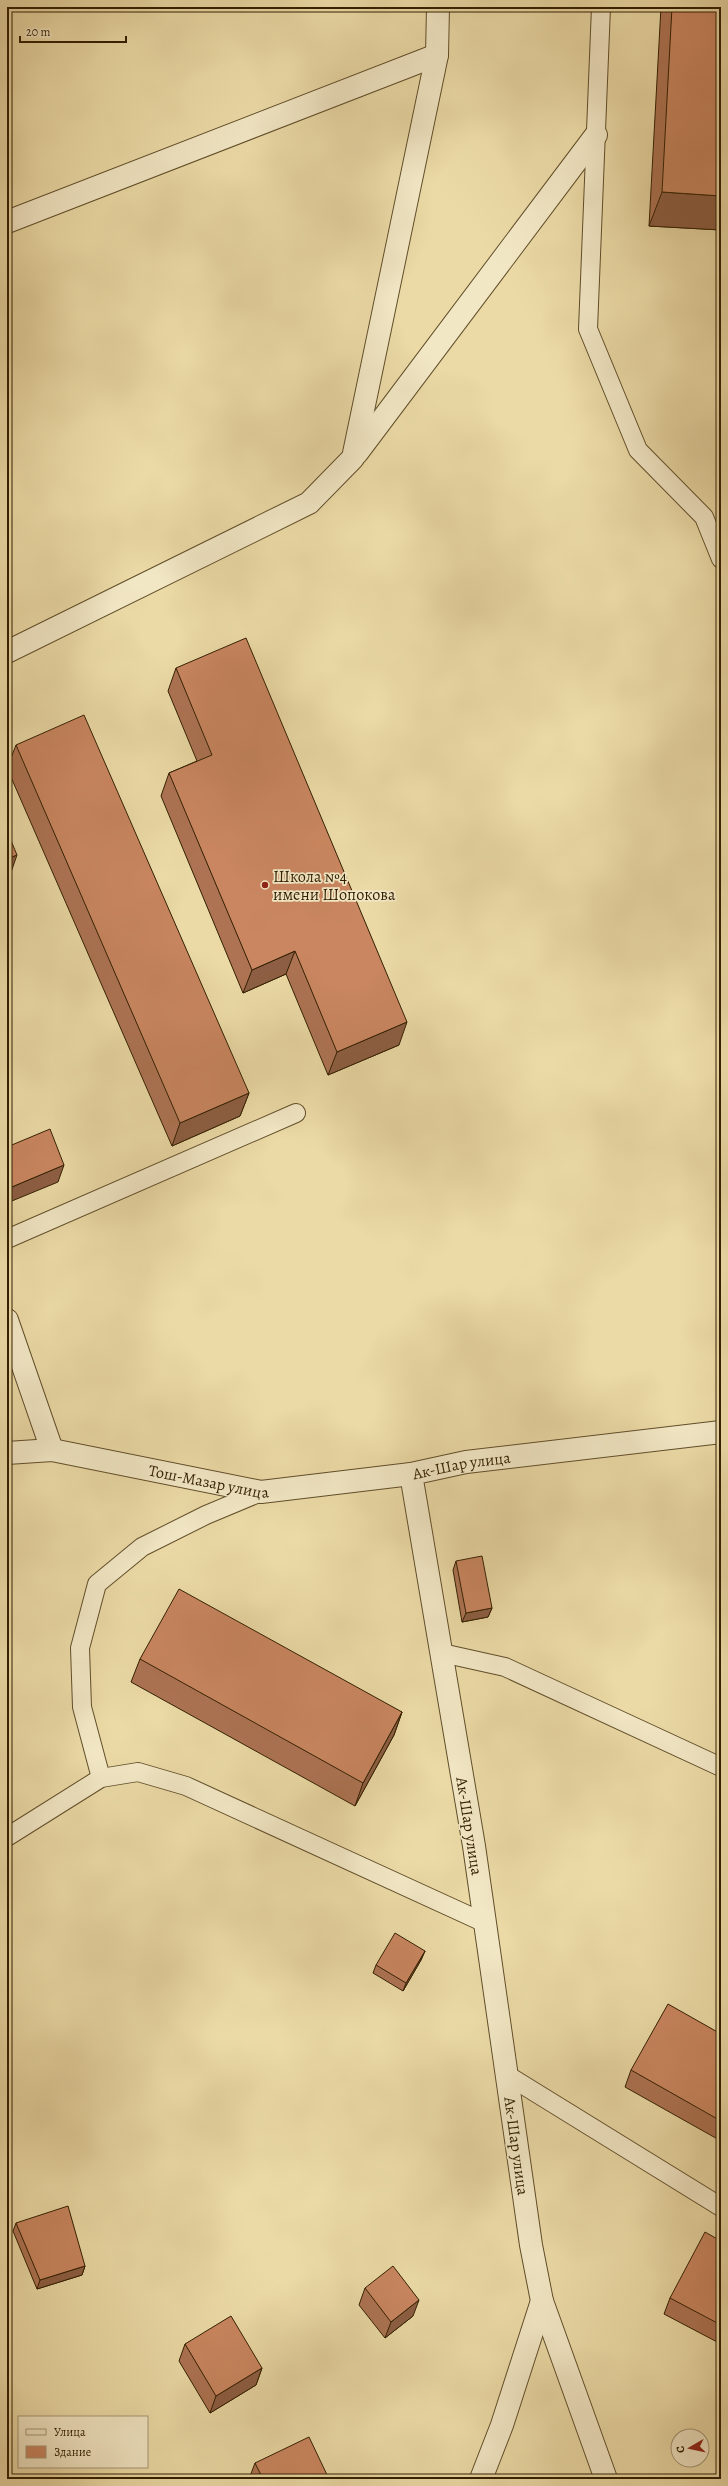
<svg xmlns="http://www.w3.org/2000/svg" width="728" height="2486" viewBox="0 0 728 2486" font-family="Alegreya,serif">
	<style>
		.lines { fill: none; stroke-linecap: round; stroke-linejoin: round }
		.lane-casing { stroke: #604e2a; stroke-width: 20 }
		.street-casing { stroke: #604e2a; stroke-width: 24 }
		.lane { stroke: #f2e7c5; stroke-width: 18 }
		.street { stroke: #f2e7c5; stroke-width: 22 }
		.wall { fill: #ad7353; stroke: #321f01 }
		.shaded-wall { fill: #8d5e43; stroke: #321f01 }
		.building { fill: #c98660; stroke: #321f01 }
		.poi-dot { fill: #8f2418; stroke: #f2e7c5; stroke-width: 1.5 }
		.labels { text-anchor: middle; stroke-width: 3.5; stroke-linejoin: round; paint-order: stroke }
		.poi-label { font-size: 16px; fill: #321f01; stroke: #f2e7c5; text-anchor: start }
		.street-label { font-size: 16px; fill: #321f01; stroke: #f2e7c5 }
	</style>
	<rect width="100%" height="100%" fill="#ebdaa6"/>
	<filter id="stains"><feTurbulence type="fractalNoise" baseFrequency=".005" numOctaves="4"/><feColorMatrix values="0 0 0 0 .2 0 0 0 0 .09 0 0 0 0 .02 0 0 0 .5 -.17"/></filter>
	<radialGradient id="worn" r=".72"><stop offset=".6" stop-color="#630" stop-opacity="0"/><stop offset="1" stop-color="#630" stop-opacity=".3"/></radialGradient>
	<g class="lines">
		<defs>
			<g id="lane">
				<polyline points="601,7 588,329 638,450 704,517 721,559"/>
				<polyline points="7,1239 296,1113"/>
				<polyline points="442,1653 505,1667 721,1767"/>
				<polyline points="101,1778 82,1707 80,1648 97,1584 142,1547 206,1515 261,1492"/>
				<polyline points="7,1837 101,1778 138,1772 186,1786 485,1923"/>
				<polyline points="507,2075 721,2207"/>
			</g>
			<g id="street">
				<polyline points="7,222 437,55"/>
				<polyline points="357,453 596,135"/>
				<polyline points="7,652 309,503 353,458 437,55 438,7"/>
				<polyline points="7,1320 52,1450"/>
				<path id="s1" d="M7 1453 52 1450 261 1492 411 1474"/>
				<polyline points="481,2479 502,2425 542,2301"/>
				<path id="s2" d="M606 2479 542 2301 531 2245 474 1846 411 1474 466 1462 721 1432"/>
			</g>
		</defs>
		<use href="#lane" class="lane-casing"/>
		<use href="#street" class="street-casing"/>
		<use href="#lane" class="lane"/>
		<use href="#street" class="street"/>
	</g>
	<g class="wall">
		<polygon points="661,7 721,7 721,230 649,226"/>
		<polygon points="176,668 399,1045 328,1075 286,974 243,993 161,796 169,773 197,761 168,691"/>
		<polygon points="16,745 249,1093 240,1116 172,1146 7,768"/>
		<polygon points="456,1561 492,1608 488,1617 462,1622 453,1570"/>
		<polygon points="140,1659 402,1712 394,1735 355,1806 131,1682"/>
		<polygon points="425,1951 421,1960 403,1991 373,1973 376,1965"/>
		<polygon points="721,2034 721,2141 625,2087 631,2070"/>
		<polygon points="16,2223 85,2266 82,2275 37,2289 13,2231"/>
		<polygon points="721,2241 721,2344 664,2314 670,2298"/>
		<polygon points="365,2288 413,2316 385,2338 359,2305"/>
		<polygon points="185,2344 262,2368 256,2385 210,2413 179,2361"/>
		<polygon points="255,2463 329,2479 249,2479"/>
	</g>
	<g class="shaded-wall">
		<polygon points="662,192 721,196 721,230 649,226"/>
		<polygon points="17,855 9,878 7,879 7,859"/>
		<polygon points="295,951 286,974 243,993 252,970"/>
		<polygon points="407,1022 399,1045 328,1075 337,1052"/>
		<polygon points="249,1093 240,1116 172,1146 180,1123"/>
		<polygon points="64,1165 58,1182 7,1203 7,1189"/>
		<polygon points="492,1608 488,1617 462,1622 466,1613"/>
		<polygon points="402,1712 394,1735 355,1806 363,1783"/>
		<polygon points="425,1951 421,1960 403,1991 406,1983"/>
		<polygon points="85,2266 82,2275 37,2289 40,2280"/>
		<polygon points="419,2300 413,2316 385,2338 391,2322"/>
		<polygon points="262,2368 256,2385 210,2413 216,2396"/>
	</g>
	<g class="building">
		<polygon points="672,7 721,7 721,196 662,192"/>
		<polygon points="246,638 407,1022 337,1052 295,951 252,970 169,773 212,755 176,668"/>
		<polygon points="84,715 249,1093 180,1123 16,745"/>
		<polygon points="7,831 17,855 7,859"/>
		<polygon points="50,1129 64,1165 7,1189 7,1147"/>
		<polygon points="482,1556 492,1608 466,1613 456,1561"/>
		<polygon points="179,1589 402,1712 363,1783 140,1659"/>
		<polygon points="395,1933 425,1951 406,1983 376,1965"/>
		<polygon points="668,2004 721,2034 721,2121 631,2070"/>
		<polygon points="68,2206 85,2266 40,2280 16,2223"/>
		<polygon points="705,2232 721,2241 721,2325 670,2298"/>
		<polygon points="393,2266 419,2300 391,2322 365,2288"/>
		<polygon points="231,2316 262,2368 216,2396 185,2344"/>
		<polygon points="309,2437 329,2479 263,2479 255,2463"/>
	</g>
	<circle class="poi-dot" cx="265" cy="885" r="4"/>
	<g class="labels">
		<g class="poi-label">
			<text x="273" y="882">Школа №4<tspan x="273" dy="18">имени Шопокова</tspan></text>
		</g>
		<g class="street-label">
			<text dy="6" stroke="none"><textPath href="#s2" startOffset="1078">Ак-Шар улица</textPath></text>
			<text dy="6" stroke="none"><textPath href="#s1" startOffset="205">Тош-Мазар улица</textPath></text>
			<text transform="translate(470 1826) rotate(81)" y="6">Ак-Шар улица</text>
			<text transform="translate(517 2146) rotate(82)" y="6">Ак-Шар улица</text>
		</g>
	</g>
	<rect width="728" height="2486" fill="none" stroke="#ebdaa6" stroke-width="24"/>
	<rect x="8" y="8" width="712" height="2470" fill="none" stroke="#321f01" stroke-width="2"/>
	<rect x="12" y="12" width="704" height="2462" fill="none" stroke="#321f01"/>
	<rect x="18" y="2416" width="130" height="52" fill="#f2e7c5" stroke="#a59777"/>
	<rect x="26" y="2429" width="20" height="6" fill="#f2e7c5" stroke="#a59777"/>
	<text x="54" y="2436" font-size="12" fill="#321f01">Улица</text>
	<rect x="26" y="2446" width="20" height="12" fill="#c98660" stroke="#a59777"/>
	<text x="54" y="2456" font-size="12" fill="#321f01">Здание</text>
	<g transform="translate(690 2448) rotate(261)"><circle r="19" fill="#f2e7c5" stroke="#a59777"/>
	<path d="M0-3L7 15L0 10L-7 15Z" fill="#8f2418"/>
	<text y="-6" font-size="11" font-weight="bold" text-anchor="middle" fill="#321f01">С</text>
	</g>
	<path d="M20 36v6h106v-6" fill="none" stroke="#321f01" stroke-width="2"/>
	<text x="26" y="36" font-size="12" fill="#321f01" stroke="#f2e7c5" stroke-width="3" paint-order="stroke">20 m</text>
	<rect width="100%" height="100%" filter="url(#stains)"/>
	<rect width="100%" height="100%" fill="url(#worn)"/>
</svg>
